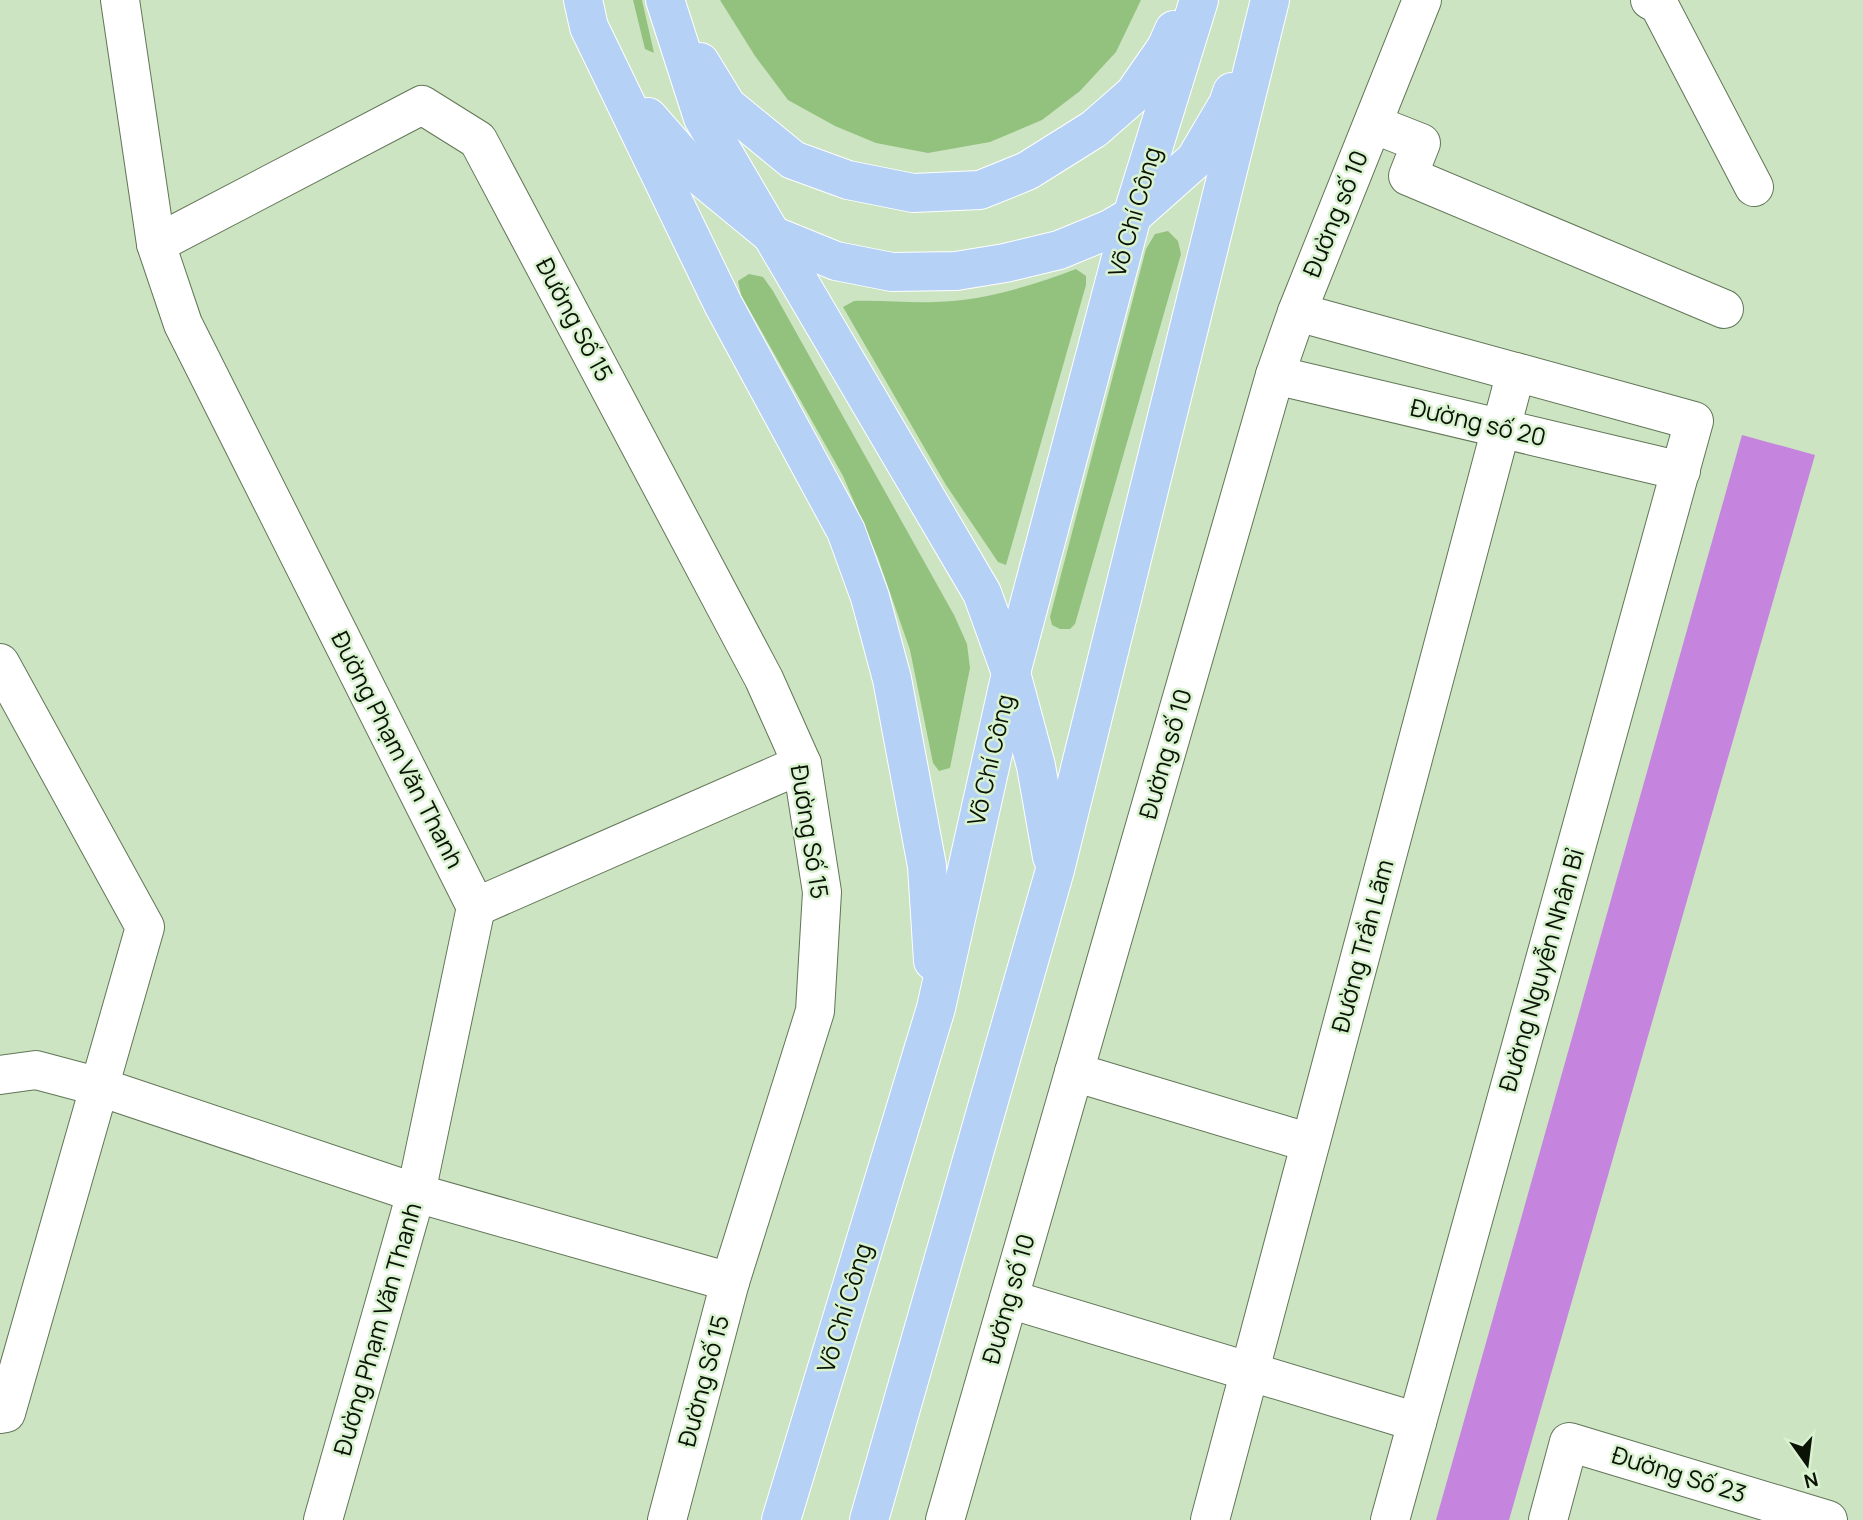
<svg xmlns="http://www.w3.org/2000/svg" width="1863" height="1520" viewBox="0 0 1863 1520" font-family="Manrope,sans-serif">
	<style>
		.green { fill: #93c27e }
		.water { fill: #c585de }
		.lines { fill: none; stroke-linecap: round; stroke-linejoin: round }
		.minor-casing { stroke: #617657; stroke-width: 40 }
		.major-casing { stroke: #fff; stroke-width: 40 }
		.minor { stroke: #fff; stroke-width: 38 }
		.major { stroke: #b6d1f6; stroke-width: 38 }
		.labels { text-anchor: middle; stroke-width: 5; stroke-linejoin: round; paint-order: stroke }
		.street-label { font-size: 24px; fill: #0b1307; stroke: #d9f2cf }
	</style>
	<rect width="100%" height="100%" fill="#cce4c2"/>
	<g class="green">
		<polygon points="633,0 642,0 654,53 645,49"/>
		<polygon points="720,0 1141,0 1116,52 1080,91 1042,120 990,142 928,153 876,143 835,126 788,100 755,56"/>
		<polygon points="1168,231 1178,241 1181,254 1075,624 1070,629 1060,629 1052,625 1050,617 1146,249 1155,234"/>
		<path d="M1076 269 1086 276V285L1006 565 998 562 946 485 843 307 854 301C881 300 908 303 935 302 983 301 1031 286 1076 269Z"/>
		<polygon points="749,274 763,277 773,291 954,615 967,644 970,668 950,768 939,771 933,763 910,650 878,558 843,476 741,295 738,281"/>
	</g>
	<polygon class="water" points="1742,435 1815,455 1509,1520 1436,1520"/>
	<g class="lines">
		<defs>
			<g id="minor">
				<polyline points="120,0 156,244 183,324 476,907 416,1193 323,1520"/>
				<polyline points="1650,0 1659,5 1754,187"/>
				<polyline points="1373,124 1421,143 1408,176 1724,309"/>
				<polyline points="156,244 422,105 478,140 764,679 802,764 822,892 815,1011 730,1282 667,1520"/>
				<polyline points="1297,312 1694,421 1390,1520"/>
				<polyline points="1275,375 1681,471"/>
				<polyline points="0,663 145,927 6,1413 0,1414"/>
				<polyline points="476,907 802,764"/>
				<polyline points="1074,1072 1310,1143"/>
				<polyline points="0,1075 36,1070 100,1087 416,1193 730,1282"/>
				<polyline points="1009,1299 1417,1422"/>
				<polyline points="945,1520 1275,375 1297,312 1422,0"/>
				<polyline points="1210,1520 1516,372"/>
				<polyline points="1548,1520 1569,1442 1828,1520"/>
			</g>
			<g id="major">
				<polyline points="583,0 589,27 723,304 846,531 870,597 892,679 927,866 933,961"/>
				<polyline points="665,0 703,118 982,593 1011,673 1036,766 1052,857"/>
				<polyline points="700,62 727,106 793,160 848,180 913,193 980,190 1027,171 1094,129 1134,94 1166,48 1174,30"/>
				<polyline points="648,117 699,175 772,235 836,261 892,272 956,271 1005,263 1059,250 1110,229 1132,216 1195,160 1228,104 1232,92"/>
				<polyline points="781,1520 936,1008 1011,673 1132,216 1199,0"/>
				<polyline points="869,1520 1055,870 1270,0"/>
			</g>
		</defs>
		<use href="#minor" class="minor-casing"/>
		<use href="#major" class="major-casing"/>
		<use href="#minor" class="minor"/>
		<use href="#major" class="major"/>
	</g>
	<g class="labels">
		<g class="street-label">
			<text transform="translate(1135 212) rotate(-74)" y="8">Võ Chí Công</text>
			<text transform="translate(1336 214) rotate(-68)" y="8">Đường số 10</text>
			<text transform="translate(574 320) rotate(62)" y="8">Đường Số 15</text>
			<text transform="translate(1478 423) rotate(13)" y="8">Đường số 20</text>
			<text transform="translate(397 750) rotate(63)" y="8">Đường Phạm Văn Thanh</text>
			<text transform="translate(1166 754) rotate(-74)" y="8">Đường số 10</text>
			<text transform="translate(991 760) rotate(-77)" y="8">Võ Chí Công</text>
			<text transform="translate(809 832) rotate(81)" y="8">Đường Số 15</text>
			<text transform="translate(1363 946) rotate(-75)" y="8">Đường Trần Lãm</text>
			<text transform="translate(1542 970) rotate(-74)" y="8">Đường Nguyễn Nhân Bỉ</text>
			<text transform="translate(1009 1299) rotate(-74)" y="8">Đường số 10</text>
			<text transform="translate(845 1308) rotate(-73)" y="8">Võ Chí Công</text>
			<text transform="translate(378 1329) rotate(-74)" y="8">Đường Phạm Văn Thanh</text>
			<text transform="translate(704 1381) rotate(-75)" y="8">Đường Số 15</text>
			<text transform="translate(1679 1475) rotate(17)" y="8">Đường Số 23</text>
		</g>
	</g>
	<g transform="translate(1807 1464) rotate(166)" stroke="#d9f2cf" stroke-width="5" paint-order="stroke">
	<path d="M0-5L12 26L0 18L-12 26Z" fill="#0b1307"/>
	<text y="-10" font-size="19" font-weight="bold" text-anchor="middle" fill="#0b1307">N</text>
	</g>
</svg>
